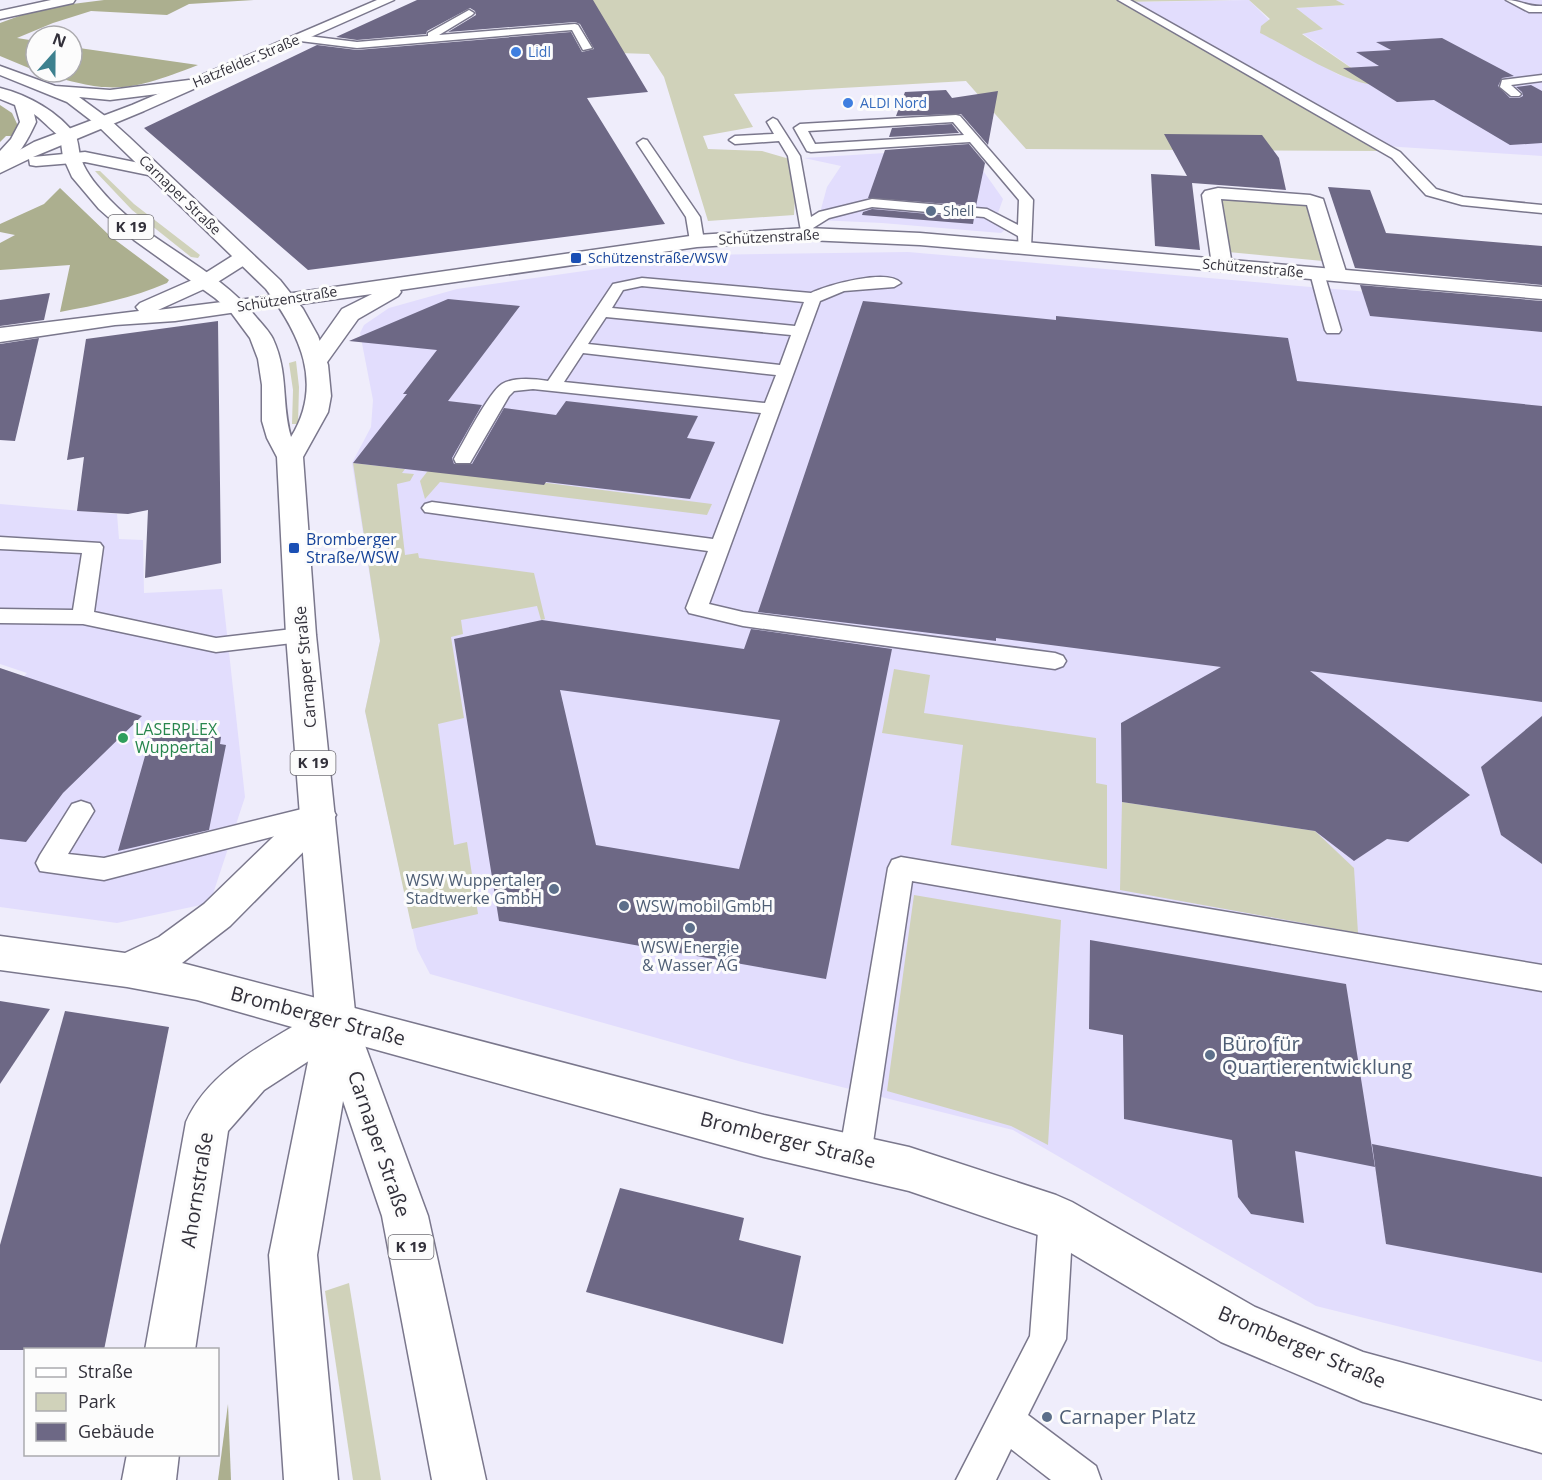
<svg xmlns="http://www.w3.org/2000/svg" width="1542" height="1480" viewBox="0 0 1542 1480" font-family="'Open Sans',sans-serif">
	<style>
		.built { fill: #e2ddfd }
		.green { fill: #d0d2ba }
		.forest { fill: #acaf8f }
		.building { fill: #6d6885; fill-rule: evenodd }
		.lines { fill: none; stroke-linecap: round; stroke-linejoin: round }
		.service-casing { stroke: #7a778c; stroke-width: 3 }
		.minor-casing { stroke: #7a778c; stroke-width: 3 }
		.tertiary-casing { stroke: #7a778c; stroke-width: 3 }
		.secondary-casing { stroke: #7a778c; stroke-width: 3 }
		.primary-casing { stroke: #7a778c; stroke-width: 3 }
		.motorway-casing { stroke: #7a778c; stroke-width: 3 }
		.service { fill: #fff; fill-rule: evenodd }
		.minor { fill: #fff; fill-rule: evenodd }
		.tertiary { fill: #fff; fill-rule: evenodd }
		.secondary { fill: #fff; fill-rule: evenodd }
		.primary { fill: #fff; fill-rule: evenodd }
		.motorway { fill: #fff; fill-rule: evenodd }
		.shop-dot { fill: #3f7fe0; stroke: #fcfcfc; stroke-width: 2 }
		.service-dot { fill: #5c6f8a; stroke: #fcfcfc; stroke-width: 2 }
		.transit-dot { fill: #1a4fb4; stroke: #fcfcfc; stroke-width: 2 }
		.leisure-dot { fill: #2e9e5b; stroke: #fcfcfc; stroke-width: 2 }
		.labels { text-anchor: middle; stroke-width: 6; stroke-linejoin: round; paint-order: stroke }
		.far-shop-label { font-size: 14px; fill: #366cbe; stroke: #fcfcfc; text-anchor: start }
		.far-street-label { font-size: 14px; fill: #32303a; stroke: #fcfcfc }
		.far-service-label { font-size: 14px; fill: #4e5e75; stroke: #fcfcfc; text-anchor: start }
		.far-transit-label { font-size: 14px; fill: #164399; stroke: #fcfcfc; text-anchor: start }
		.shield { fill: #fcfcfc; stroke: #6f6d74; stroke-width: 1.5 }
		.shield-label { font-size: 15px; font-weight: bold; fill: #32303a }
		.transit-label { font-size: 16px; fill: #164399; stroke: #fcfcfc; text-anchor: start }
		.street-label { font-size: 16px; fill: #32303a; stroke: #fcfcfc }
		.leisure-label { font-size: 16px; fill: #27864d; stroke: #fcfcfc; text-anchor: start }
		.service-label { font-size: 16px; fill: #4e5e75; stroke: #fcfcfc; text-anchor: end }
		.near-street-label { font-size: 20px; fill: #32303a; stroke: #fcfcfc }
		.near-service-label { font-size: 20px; fill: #4e5e75; stroke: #fcfcfc; text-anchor: start }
	</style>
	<rect width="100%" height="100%" fill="#efedfb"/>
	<g class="built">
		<polygon points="1249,0 1304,55 1339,75 1375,84 1302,33 1322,29 1295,8 1344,5 1336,0 1542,0 1542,156 1384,146 1136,2"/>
		<polygon points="967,148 1003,199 998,213 1014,222 1001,233 882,223 818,220 827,187 841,166 804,158"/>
		<polygon points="908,252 1542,307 1542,1362 1316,1306 1013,1130 742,1062 430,974 417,949 365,711 380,641 352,463 371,427 373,400 360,333 364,325 389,308 457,289 697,255"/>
		<polygon points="0,504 117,514 119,539 143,540 144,593 222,589 245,797 210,903 117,923 0,907 0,704 27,673 0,664"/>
	</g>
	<g class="green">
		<polygon points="582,0 1234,0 1121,2 1380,151 1026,149 966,81 734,94 753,127 703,136 708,149 762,151 793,160 796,181 794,215 708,221 664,77 649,54 619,53"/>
		<path d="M1249 0H1336L1345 5 1296 8 1323 29 1302 34 1376 85C1347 85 1289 47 1260 33L1261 26 1270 19Z"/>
		<polygon points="95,171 100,171 134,204 200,255 198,258 191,257 132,210"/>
		<polygon points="1221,198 1300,202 1308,205 1323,261 1228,252"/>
		<polygon points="296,361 299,387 298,424 292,424 293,390 289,363"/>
		<polygon points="353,463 405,469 402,473 414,474 410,481 397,484 405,555 418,553 419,558 534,573 545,619 541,620 537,606 461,620 463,634 451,637 464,718 438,724 454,845 467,842 478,914 412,929 365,711 380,641"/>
		<polygon points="430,468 712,504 707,515 440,482 425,499 420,481"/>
		<polygon points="894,669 930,675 924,713 1096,738 1096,783 1107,785 1107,869 951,845 963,745 882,733"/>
		<polygon points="1122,802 1315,831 1354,868 1358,933 1120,890"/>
		<polygon points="914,895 1061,920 1048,1145 1011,1126 887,1091"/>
		<polygon points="349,1283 381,1480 353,1480 325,1291"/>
	</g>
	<g class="forest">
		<polygon points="104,0 254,0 189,4 167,15 91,11 53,23 17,38 36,41 36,71 0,56 0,23 41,8"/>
		<path d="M72 47 198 65C129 92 111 95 40 72H72Z"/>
		<polygon points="0,105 12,113 18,126 13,136 6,136 0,142"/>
		<path d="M60 188 110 236 169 280 167 283C132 298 97 305 60 312L70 265 0 270V243L15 235 0 232V224L44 204Z"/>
		<polygon points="228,1404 231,1480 218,1480"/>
	</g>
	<g class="building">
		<polygon points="417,0 593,0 648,92 587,98 665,224 308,270 144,128 317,45 357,50 571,32 582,52 594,49 580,24 575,22 448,32 476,15 475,11 470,8 427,31 426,34 357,40 336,37"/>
		<polygon points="1442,38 1514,76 1502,78 1498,86 1510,98 1519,98 1523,96 1522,92 1516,87 1531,85 1542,91 1542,143 1510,145 1434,100 1397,102 1343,68 1379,66 1356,52 1391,50 1376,42"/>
		<polygon points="946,90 952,98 998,91 988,145 961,114 896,116 905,92"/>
		<polygon points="952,124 959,133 889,137 892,128"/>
		<polygon points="1164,134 1262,135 1279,158 1286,190 1192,183 1200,250 1155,246 1151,174 1187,176"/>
		<polygon points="969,144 985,163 976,206 868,198 885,150"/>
		<polygon points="1328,187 1370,190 1386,233 1542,246 1542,285 1355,268"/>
		<polygon points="872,209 974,218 973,224 862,215 863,212"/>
		<polygon points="1360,285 1542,301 1542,332 1370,316"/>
		<polygon points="50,293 44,320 0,326 0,300"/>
		<polygon points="448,299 520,306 448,401 482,405 452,458 454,464 472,464 504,408 556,415 566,401 698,416 687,438 715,442 690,499 546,482 544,485 353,463 407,394 403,394 437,350 349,341"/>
		<polygon points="863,301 1056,320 1056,316 1288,338 1297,381 1542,406 1542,702 1310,671 1470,795 1408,842 1387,839 1354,861 1315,831 1122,802 1121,723 1221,667 996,638 996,641 758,612"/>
		<polygon points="218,321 221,563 145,578 148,510 128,514 77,511 84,457 67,460 86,339"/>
		<polygon points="39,338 15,441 0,440 0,344"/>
		<path d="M542 620 744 649 751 629 892 649 826 979 499 921 454 639ZM560 690 780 720 739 869 596 845Z"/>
		<polygon points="0,668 142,716 63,793 26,842 0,839"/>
		<polygon points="1542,716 1542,864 1501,835 1481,767"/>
		<polygon points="155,721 183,730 191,727 221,737 220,744 226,745 209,830 118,851"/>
		<polygon points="1090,940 1346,984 1375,1167 1295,1151 1304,1223 1251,1214 1238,1197 1232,1140 1124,1119 1123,1035 1089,1029"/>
		<polygon points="0,1001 50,1009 0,1084"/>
		<polygon points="65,1011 169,1027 104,1350 0,1350 0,1245"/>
		<polygon points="1372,1144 1542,1177 1542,1273 1386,1244"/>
		<polygon points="620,1188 744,1218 739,1240 801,1256 783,1344 586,1292"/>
	</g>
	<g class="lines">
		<defs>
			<g id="service">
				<polygon points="1118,0 1130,0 1400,152 1436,189 1463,197 1542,205 1542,213 1462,205 1426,195 1392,158"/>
				<path d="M1506 0C1519 0 1529 7 1542 6V12H1529Z"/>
				<polygon points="469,10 474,13 472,15 439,35 575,24 578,25 592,48 583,50 572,30 357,48 300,41 295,38 300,35 357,42 428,36 428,33"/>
				<polygon points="1542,75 1542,81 1511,85 1521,94 1519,96 1511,96 1500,87 1502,80"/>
				<path d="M956 115 960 116 1033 200 1031 248 1029 251H1019L1018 236 984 217 872 207 829 218 813 228 812 237H802L788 156 779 141 735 144 729 140 735 136 774 134 767 122 773 118 777 120 800 156 811 217 819 212 872 199 987 209 1018 225 1019 200 970 142 811 152 807 151 794 128 800 124ZM953 122 964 135 815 144 808 131Z"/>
				<polygon points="643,139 647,140 700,217 704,241 702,244 692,244 690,241 686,217 637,143"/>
				<polygon points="1317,269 1324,273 1341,330 1339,333 1327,333 1325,330 1310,273"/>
				<path d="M642 278 811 293C827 285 888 268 901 283L894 287 844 291 820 301 709 604 743 612 1055 653 1063 656 1066 661 1063 666 1055 669 743 626 689 613 686 608 708 551 425 512 422 508 425 504 432 502 713 539 761 413 533 389 514 391 509 396 470 463H456L454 459C463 443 489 392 502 384 514 377 535 379 548 381L613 284ZM642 286 804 302 795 326 612 308 623 290ZM606 317 791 335 780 365 588 344ZM583 353 776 375 765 403 564 382Z"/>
				<polygon points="0,537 100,543 103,547 94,612 216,638 301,628 309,630 312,635 309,640 301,642 216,652 83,624 0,623 0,609 73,610 82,553 0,549"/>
				<polygon points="81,801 90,804 94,811 68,854 104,858 318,805 327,808 331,815 327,822 318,825 104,880 40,871 36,863 40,855 72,804"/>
				<polygon points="901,857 1542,965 1542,991 912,881 871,1156 866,1167 855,1172 844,1167 839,1156 888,868 892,860"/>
				<polygon points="1056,1201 1068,1206 1073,1218 1066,1339 1028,1415 1096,1466 1101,1480 1051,1480 1011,1449 996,1480 956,1480 1030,1336 1039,1218 1044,1206"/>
			</g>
			<g id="minor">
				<polygon points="1218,188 1310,195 1323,199 1347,275 1344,279 1330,279 1327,275 1307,205 1221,199 1232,265 1229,269 1215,269 1212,265 1202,195 1205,191"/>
				<path d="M318 801 330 805 336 815 330 825 230 926 182 963 764 1115 909 1147 1056 1195 1072 1202 1255 1307 1363 1352 1542 1401V1453L1363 1402 1221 1342 1044 1237 909 1191 764 1157 341 1040 264 1090 228 1131 195 1350H145L186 1122C206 1077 251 1051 292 1027L197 1000 127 987 0 970V936L125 953 159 937 204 904 306 805Z"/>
				<polygon points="127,1454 179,1454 176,1480 122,1480"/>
			</g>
			<polygon id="tertiary" points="807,228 920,233 1542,287 1542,299 920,245 807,240 697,247 400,290 401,292 398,296 358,319 325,365 317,367 309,365 306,360 342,309 372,294 286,306 279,304 276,300 279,296 286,294 697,235"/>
			<g id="secondary">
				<polygon points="377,0 394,0 144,111 33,157 85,152 159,167 162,171 159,175 153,176 85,162 36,166 30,165 29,159 0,173 0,161 34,142 132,105"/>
				<polygon points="244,251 251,253 254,257 251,261 213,285 158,310 286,294 293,296 296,300 293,304 175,321 115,325 0,342 0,328 139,311 136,307 140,303 199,277 237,253"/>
			</g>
			<path id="primary" d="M103 117 109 119 129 137 280 280 303 309 318 336 328 365 331 396 328 412 303 457 316 635 356 1021 428 1216 486 1480H432L382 1216 343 1101 317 1255 338 1480H284L269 1255 316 1022 286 635 277 457 267 438 262 421V385L258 359 250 338 230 311 215 298 134 240 99 209 72 177 63 157 60 136 62 133H74C79 140 78 150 81 159 87 175 98 187 110 200 153 245 217 268 256 317 262 324 269 331 273 339 289 374 281 403 291 437 324 384 300 334 266 289L97 125 95 122 97 119Z"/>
			<g id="motorway">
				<polygon points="51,0 75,0 73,3 0,19 0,11"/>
				<polygon points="0,66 55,86 110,90 189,80 197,85 189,90 110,100 79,97 109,119 111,122 109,125 97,125 67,102 0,75"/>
				<path d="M0 88C28 95 59 112 76 136L68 141C58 138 44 121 34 114L36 122C29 137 17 162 0 166V151L11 139 20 122 15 105 0 99Z"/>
			</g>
		</defs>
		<use href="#service" class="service-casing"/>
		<use href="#minor" class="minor-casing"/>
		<use href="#tertiary" class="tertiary-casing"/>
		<use href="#secondary" class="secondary-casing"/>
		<use href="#primary" class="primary-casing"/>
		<use href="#motorway" class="motorway-casing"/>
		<use href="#service" class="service"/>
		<use href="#minor" class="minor"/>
		<use href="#tertiary" class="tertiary"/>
		<use href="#secondary" class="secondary"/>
		<use href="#primary" class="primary"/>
		<use href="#motorway" class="motorway"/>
	</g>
	<g class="shop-dot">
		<circle cx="516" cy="52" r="6"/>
		<circle cx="848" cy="103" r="6"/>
	</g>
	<g class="service-dot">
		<circle cx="931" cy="211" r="6"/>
		<circle cx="554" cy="889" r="6"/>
		<circle cx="624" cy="906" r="6"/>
		<circle cx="690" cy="928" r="6"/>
		<circle cx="1210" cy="1055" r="6"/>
		<circle cx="1047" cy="1417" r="6"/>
	</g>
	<g class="transit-dot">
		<rect x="570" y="252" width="12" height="12" rx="3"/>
		<rect x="288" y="542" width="12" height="12" rx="3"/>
	</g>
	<circle class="leisure-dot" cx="123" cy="738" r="6"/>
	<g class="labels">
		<g class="far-shop-label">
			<text x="528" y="57">Lidl</text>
			<text x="860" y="108">ALDI Nord</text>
		</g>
		<g class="far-street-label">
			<text transform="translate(246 61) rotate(-23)" y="5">Hatzfelder Straße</text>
			<text transform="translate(180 195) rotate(44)" y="5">Carnaper Straße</text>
			<text transform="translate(769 237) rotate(-3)" y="5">Schützenstraße</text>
			<text transform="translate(1253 268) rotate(5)" y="5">Schützenstraße</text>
			<text transform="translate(287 299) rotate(-9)" y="5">Schützenstraße</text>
		</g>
		<g class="far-service-label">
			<text x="943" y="216">Shell</text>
		</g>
		<g class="far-transit-label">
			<text x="588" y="263">Schützenstraße/WSW</text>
		</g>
		<g class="shield">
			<rect x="108.5" y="215" width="45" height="24" rx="4.5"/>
			<rect x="290.5" y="751" width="45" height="24" rx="4.5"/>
			<rect x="388.5" y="1235" width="45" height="24" rx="4.5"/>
		</g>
		<g class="shield-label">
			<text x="131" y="232">K 19</text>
			<text x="313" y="768">K 19</text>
			<text x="411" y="1252">K 19</text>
		</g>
		<g class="transit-label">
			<text x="306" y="545">Bromberger<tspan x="306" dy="18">Straße/WSW</tspan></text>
		</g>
		<g class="street-label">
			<text transform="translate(305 667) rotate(-95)" y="6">Carnaper Straße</text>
		</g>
		<g class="leisure-label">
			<text x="135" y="735">LASERPLEX<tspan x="135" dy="18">Wuppertal</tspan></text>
		</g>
		<g class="service-label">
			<text x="542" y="886">WSW Wuppertaler<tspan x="542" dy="18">Stadtwerke GmbH</tspan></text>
			<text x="636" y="912" text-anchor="start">WSW mobil GmbH</text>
			<text x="690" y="953" text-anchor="middle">WSW Energie<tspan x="690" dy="18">&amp; Wasser AG</tspan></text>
		</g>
		<g class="near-street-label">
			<text transform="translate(318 1016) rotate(15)" y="7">Bromberger Straße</text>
			<text transform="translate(788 1140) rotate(14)" y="7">Bromberger Straße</text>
			<text transform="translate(379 1144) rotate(71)" y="7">Carnaper Straße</text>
			<text transform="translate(197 1190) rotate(-81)" y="7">Ahornstraße</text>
			<text transform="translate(1302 1347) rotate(23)" y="7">Bromberger Straße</text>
		</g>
		<g class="near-service-label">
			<text x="1222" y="1051">Büro für<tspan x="1222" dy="23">Quartierentwicklung</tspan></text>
			<text x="1059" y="1424">Carnaper Platz</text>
		</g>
	</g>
	<rect x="24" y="1348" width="195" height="108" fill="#fcfcfc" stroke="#abaaae" stroke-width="1.5"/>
	<rect x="36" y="1368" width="30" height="9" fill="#ffffff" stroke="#abaaae" stroke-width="1.5"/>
	<text x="78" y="1378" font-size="18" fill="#32303a">Straße</text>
	<rect x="36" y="1393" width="30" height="18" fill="#d0d2ba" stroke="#abaaae" stroke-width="1.5"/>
	<text x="78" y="1408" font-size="18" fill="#32303a">Park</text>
	<rect x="36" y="1423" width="30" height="18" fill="#6d6885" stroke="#abaaae" stroke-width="1.5"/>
	<text x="78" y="1438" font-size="18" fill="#32303a">Gebäude</text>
	<g transform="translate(54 54) rotate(21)"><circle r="28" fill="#fcfcfc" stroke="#abaaae" stroke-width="1.5"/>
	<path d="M0-4.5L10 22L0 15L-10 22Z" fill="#3d818f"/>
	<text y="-9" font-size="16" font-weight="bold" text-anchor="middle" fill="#32303a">N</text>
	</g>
</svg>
